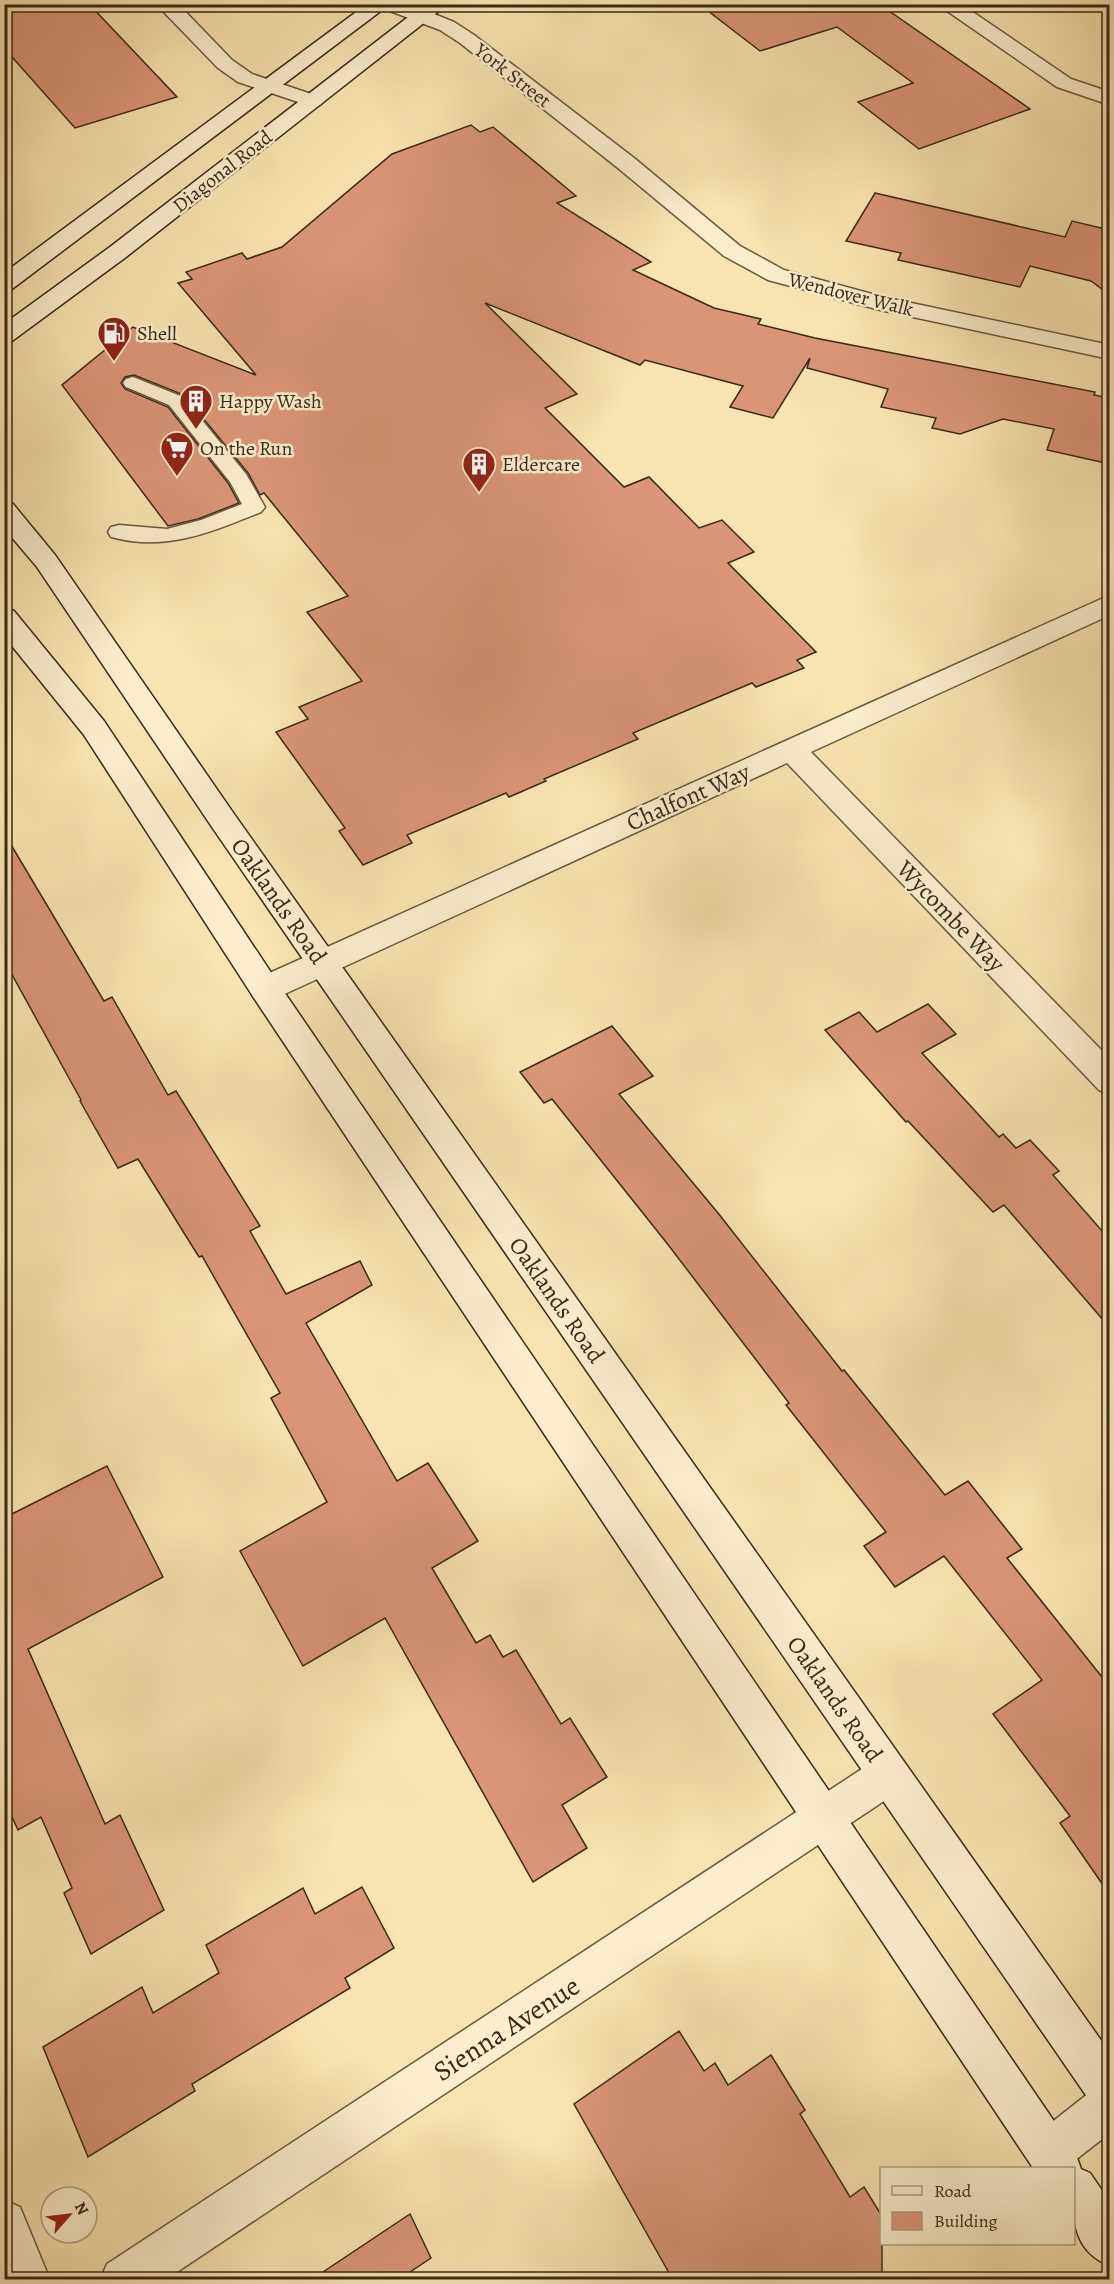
<svg xmlns="http://www.w3.org/2000/svg" width="1114" height="2284" viewBox="0 0 1114 2284" font-family="Alegreya,serif">
	<style>
		.building { fill: #da9579; stroke: #392818; stroke-width: 1.5 }
		.lines { fill: none; stroke-linecap: round; stroke-linejoin: round }
		.service-casing { stroke: #69573e; stroke-width: 3 }
		.minor-casing { stroke: #69573e; stroke-width: 3 }
		.secondary-casing { stroke: #392818; stroke-width: 3 }
		.service { fill: #fcedcd; fill-rule: evenodd }
		.minor { fill: #fcedcd; fill-rule: evenodd }
		.secondary { fill: #fcedcd; fill-rule: evenodd }
		.labels { text-anchor: middle; stroke-width: 5; stroke-linejoin: round; paint-order: stroke }
		.far-street-label { font-size: 20px; fill: #392818; stroke: #fcedcd }
		.far-poi-label { font-size: 20px; fill: #392818; stroke: #fcedcd; text-anchor: start }
		.street-label { font-size: 24px; fill: #392818; stroke: #fcedcd }
		.near-street-label { font-size: 28px; fill: #392818; stroke: #fcedcd }
	</style>
	<rect width="100%" height="100%" fill="#fae3b2"/>
	<filter id="stains"><feTurbulence type="fractalNoise" baseFrequency=".00333" numOctaves="4"/><feColorMatrix values="0 0 0 0 .2 0 0 0 0 .09 0 0 0 0 .02 0 0 0 .5 -.17"/></filter>
	<radialGradient id="worn" r=".72"><stop offset=".6" stop-color="#630" stop-opacity="0"/><stop offset="1" stop-color="#630" stop-opacity=".3"/></radialGradient>
	<g class="building">
		<polygon points="4,4 89,4 177,97 75,128 4,48"/>
		<polygon points="699,4 879,4 1030,109 919,149 858,102 913,83 837,27 760,51"/>
		<polygon points="471,125 480,132 493,127 576,196 557,203 651,262 633,270 714,308 761,319 758,324 815,338 1095,392 1094,395 1110,398 1110,464 1047,450 1054,429 1003,419 960,434 932,428 936,418 881,407 888,389 807,368 810,358 773,418 730,407 743,386 645,360 640,365 485,303 577,394 545,408 624,487 649,477 699,528 722,520 754,552 728,563 816,652 797,660 804,668 756,687 752,683 633,733 638,739 544,779 546,781 509,797 506,793 407,835 412,843 363,865 339,831 345,828 276,732 308,719 299,707 362,681 307,612 348,596 264,493 260,495 248,473 184,395 134,375 125,377 121,383 125,389 168,407 228,483 239,503 198,519 168,526 62,385 133,327 256,375 178,283 192,279 186,272 242,253 247,259 282,247 392,154"/>
		<polygon points="875,193 1065,237 1072,221 1110,230 1110,295 1091,281 1030,266 1020,287 898,260 901,253 846,241"/>
		<polygon points="4,833 104,1001 112,997 168,1095 176,1091 260,1226 250,1231 286,1294 360,1261 372,1285 306,1323 397,1481 428,1463 478,1541 432,1568 476,1643 490,1635 503,1657 516,1650 561,1724 570,1718 607,1777 562,1805 587,1848 533,1882 385,1618 303,1666 240,1551 327,1502 271,1398 280,1393 202,1256 199,1257 138,1159 118,1168 80,1101 81,1100 4,960"/>
		<polygon points="928,1004 956,1034 922,1053 999,1137 1003,1134 1016,1148 1030,1140 1059,1171 1053,1175 1110,1240 1110,1328 1004,1205 993,1212 908,1121 906,1122 825,1030 859,1012 877,1032"/>
		<polygon points="612,1026 653,1076 619,1094 718,1213 842,1371 844,1370 945,1495 968,1481 1022,1549 1007,1558 1110,1687 1110,1895 1060,1823 1070,1816 993,1714 1042,1680 944,1556 895,1587 864,1546 886,1532 786,1405 789,1403 666,1242 552,1099 544,1103 520,1072"/>
		<polygon points="107,1466 163,1577 28,1649 105,1824 120,1815 164,1910 91,1954 64,1893 72,1888 41,1817 18,1830 4,1799 4,1518"/>
		<polygon points="362,1887 394,1948 345,1978 350,1988 192,2084 195,2091 88,2157 43,2047 142,1987 153,2013 219,1973 206,1945 303,1888 315,1914"/>
		<polygon points="679,2031 704,2071 715,2063 728,2085 771,2055 805,2110 800,2114 850,2197 864,2187 882,2216 882,2280 673,2280 574,2104"/>
		<polygon points="410,2214 431,2258 398,2280 311,2280"/>
	</g>
	<g class="lines">
		<defs>
			<path id="service" d="M133 377 183 397 246 474 265 507 261 512C211 532 167 552 111 537L108 532 111 527 119 525 167 529 201 520 242 504 230 482 169 405 126 387 123 383 126 379Z"/>
			<g id="minor">
				<polygon points="156,4 178,4 232,60 252,74 320,97 324,101 320,105 313,107 238,82 218,68"/>
				<polygon points="379,4 409,4 454,22 474,35 634,158 740,246 784,270 883,297 1110,345 1110,359 880,310 768,280 724,256 618,168 460,43 440,30 382,8"/>
				<polygon points="937,4 961,4 1071,79 1110,92 1110,105 1057,87"/>
				<polygon points="1110,595 1110,615 811,752 1110,1059 1110,1094 1099,1090 787,763 276,998 265,1001 254,998 249,989 254,980"/>
				<polygon points="888,1755 902,1761 908,1775 902,1789 165,2280 100,2280 107,2264 874,1761"/>
				<polygon points="1110,2083 1110,2133 1065,2168 1033,2168 1027,2153 1033,2137 1094,2089"/>
				<polygon points="4,2200 20,2207 50,2280 4,2280"/>
			</g>
			<g id="secondary">
				<polygon points="367,4 390,4 12,289 4,291 4,273"/>
				<polygon points="425,4 448,4 126,257 12,341 4,343 4,324 110,247"/>
				<polygon points="4,502 13,504 55,555 234,814 1110,2053 1110,2113 1094,2107 214,830 37,567 4,528"/>
				<path d="M4 608 14 611 104 721 276 980 1075 2152 1081 2169 1090 2173 1110 2202V2266C1066 2248 1074 2208 1074 2168H1033L254 998 84 735 4 636Z"/>
			</g>
		</defs>
		<use href="#service" class="service-casing"/>
		<use href="#minor" class="minor-casing"/>
		<use href="#secondary" class="secondary-casing"/>
		<use href="#service" class="service"/>
		<use href="#minor" class="minor"/>
		<use href="#secondary" class="secondary"/>
	</g>
	<defs>
		<symbol id="fuel-pin" viewBox="-11 -11 22 30"><path d="M0 17L-7.5 6A9.5 9.5 0 1 1 7.5 6Z" fill="#8f2418" stroke="#fcedcd"/><path d="M-5.5-6h7V0h2V4h1.3V-2.5L3-4.5l.8-.8L6-3V5H2.5V1h-1V6h-7ZM-4.2-4.7v3.2H.2V-4.7Z" fill="#fff"/></symbol>
		<symbol id="building-pin" viewBox="-11 -11 22 30"><path d="M0 17L-7.5 6A9.5 9.5 0 1 1 7.5 6Z" fill="#8f2418" stroke="#fcedcd"/><path d="M-4-6H4V6H1V3H-1V6H-4ZM-2.5-4.3h1.7v1.8h-1.7ZM.8-4.3h1.7v1.8H.8ZM-2.5-1h1.7V.8h-1.7ZM.8-1h1.7V.8H.8Z" fill="#fff"/></symbol>
		<symbol id="supermarket-pin" viewBox="-11 -11 22 30"><path d="M0 17L-7.5 6A9.5 9.5 0 1 1 7.5 6Z" fill="#8f2418" stroke="#fcedcd"/><path d="M-6-5.5h2.5l.6 2H6L4.5 2H-2.5L-4.4-4H-6ZM-1.5 3.2a1.3 1.3 0 1 0 .1 0ZM3 3.2a1.3 1.3 0 1 0 .1 0Z" fill="#fff"/></symbol>
	</defs>
	<g fill-rule="evenodd">
		<use href="#fuel-pin" x="95" y="314" width="38" height="52"/>
		<use href="#building-pin" x="177" y="382" width="38" height="52"/>
		<use href="#supermarket-pin" x="158" y="429" width="38" height="52"/>
		<use href="#building-pin" x="460" y="445" width="38" height="52"/>
	</g>
	<g class="labels">
		<g class="far-street-label">
			<text transform="translate(513 75) rotate(38)" y="7">York Street</text>
			<text transform="translate(222 171) rotate(-38)" y="7">Diagonal Road</text>
			<text transform="translate(851 294) rotate(14)" y="7">Wendover Walk</text>
		</g>
		<g class="far-poi-label">
			<text x="137" y="340">Shell</text>
			<text x="219" y="408">Happy Wash</text>
			<text x="200" y="455">On the Run</text>
			<text x="502" y="471">Eldercare</text>
		</g>
		<g class="street-label">
			<text transform="translate(688 797) rotate(-24)" y="8">Chalfont Way</text>
			<text transform="translate(279 901) rotate(55)" y="8">Oaklands Road</text>
			<text transform="translate(951 916) rotate(46)" y="8">Wycombe Way</text>
			<text transform="translate(557 1300) rotate(55)" y="8">Oaklands Road</text>
			<text transform="translate(835 1699) rotate(55)" y="8">Oaklands Road</text>
		</g>
		<g class="near-street-label">
			<text transform="translate(506 2028) rotate(-33)" y="10">Sienna Avenue</text>
		</g>
	</g>
	<rect width="1114" height="2284" fill="none" stroke="#fae3b2" stroke-width="24"/>
	<rect x="6" y="6" width="1102" height="2272" fill="none" stroke="#392818" stroke-width="3"/>
	<rect x="12" y="12" width="1090" height="2260" fill="none" stroke="#392818" stroke-width="1.5"/>
	<rect x="880" y="2167" width="195" height="78" fill="#fcedcd" stroke="#ae9e85" stroke-width="1.5"/>
	<rect x="892" y="2186" width="30" height="9" fill="#fcedcd" stroke="#ae9e85" stroke-width="1.5"/>
	<text x="934" y="2197" font-size="18" fill="#392818">Road</text>
	<rect x="892" y="2212" width="30" height="18" fill="#da9579" stroke="#ae9e85" stroke-width="1.5"/>
	<text x="934" y="2227" font-size="18" fill="#392818">Building</text>
	<g transform="translate(69 2215) rotate(62)"><circle r="28" fill="#fcedcd" stroke="#ae9e85" stroke-width="1.5"/>
	<path d="M0-4.5L10 22L0 15L-10 22Z" fill="#8f2418"/>
	<text y="-9" font-size="16" font-weight="bold" text-anchor="middle" fill="#392818">N</text>
	</g>
	<rect width="100%" height="100%" filter="url(#stains)"/>
	<rect width="100%" height="100%" fill="url(#worn)"/>
</svg>
